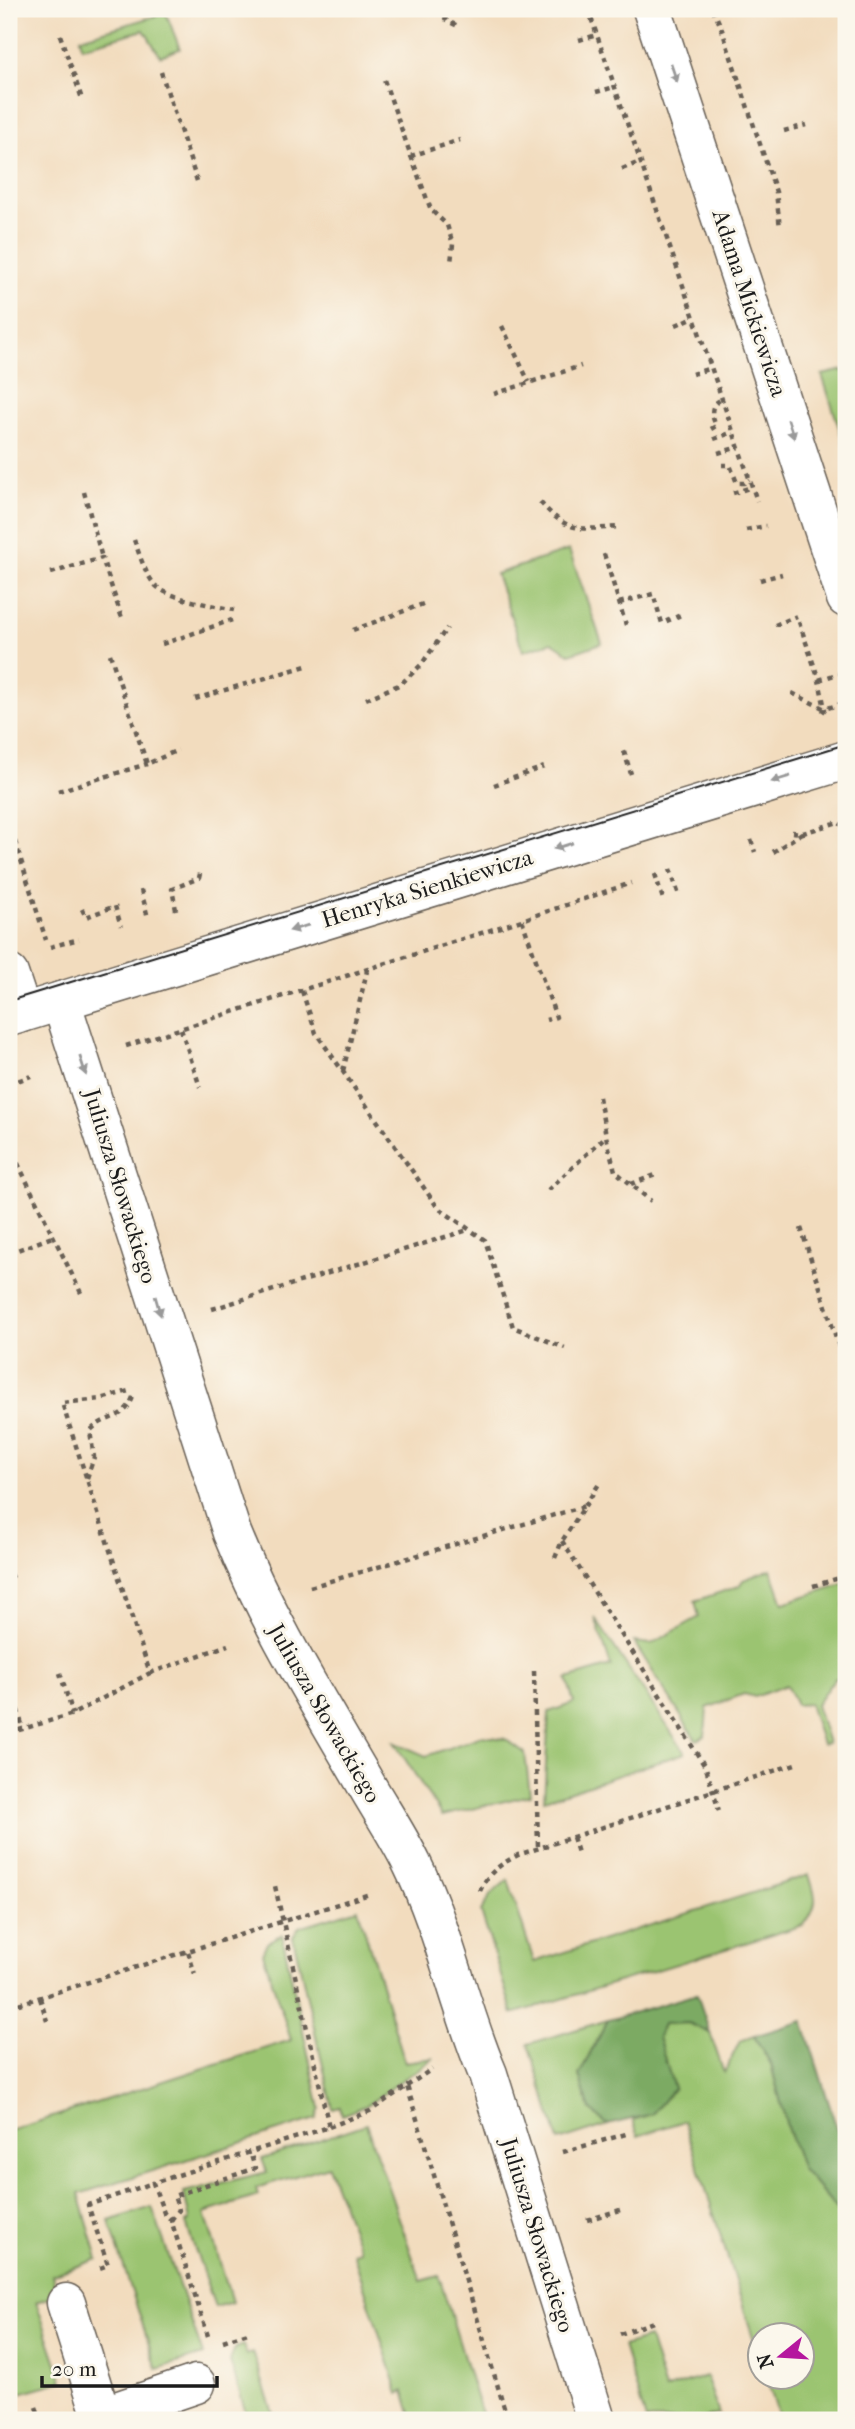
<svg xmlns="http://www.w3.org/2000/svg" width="855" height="2429" viewBox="0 0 855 2429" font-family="'IM FELL French Canon',serif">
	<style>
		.green { fill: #9bc471; stroke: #5c7046; stroke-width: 2 }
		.forest { fill: #7caa63; stroke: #4c6340; stroke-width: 2 }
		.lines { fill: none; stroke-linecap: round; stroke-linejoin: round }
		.minor-casing { stroke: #675f55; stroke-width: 41 }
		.tertiary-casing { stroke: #675f55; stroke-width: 41 }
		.path { stroke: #675f55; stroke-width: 4.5; stroke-dasharray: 5 5; stroke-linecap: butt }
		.minor { stroke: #fff; stroke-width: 38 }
		.tertiary { stroke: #fff; stroke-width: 38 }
		.tram { stroke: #1c1c1c; stroke-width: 2 }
		.oneway { fill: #999 }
		.labels { text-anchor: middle; stroke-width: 6; stroke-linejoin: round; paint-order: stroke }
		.street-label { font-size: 23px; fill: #1c1c1c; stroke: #fbf7ec }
	</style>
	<rect width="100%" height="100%" fill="#fbf7ec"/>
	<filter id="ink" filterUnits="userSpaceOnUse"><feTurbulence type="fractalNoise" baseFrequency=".0143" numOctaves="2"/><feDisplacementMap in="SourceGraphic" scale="14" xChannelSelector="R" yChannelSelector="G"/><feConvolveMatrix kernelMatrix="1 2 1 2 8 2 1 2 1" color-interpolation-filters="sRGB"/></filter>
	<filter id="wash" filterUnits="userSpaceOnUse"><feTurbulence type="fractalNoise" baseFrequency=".00686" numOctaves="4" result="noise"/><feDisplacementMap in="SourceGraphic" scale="28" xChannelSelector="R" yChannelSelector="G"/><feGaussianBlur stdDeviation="1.57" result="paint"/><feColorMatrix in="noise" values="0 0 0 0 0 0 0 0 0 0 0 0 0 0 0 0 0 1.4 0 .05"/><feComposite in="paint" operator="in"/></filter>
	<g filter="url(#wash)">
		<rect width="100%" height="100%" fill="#f2dcbe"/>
		<g class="green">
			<polygon points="166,13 180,49 160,56 144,30 82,47 80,38"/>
			<polygon points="844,370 846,378 846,449 822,375"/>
			<polygon points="569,550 602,643 570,654 552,642 523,651 496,574"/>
			<polygon points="771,1569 783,1603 846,1583 846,1603 844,1604 846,1614 846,1675 834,1679 816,1705 828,1743 822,1744 809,1704 796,1705 786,1685 755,1697 744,1694 707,1708 705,1736 696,1740 634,1642 651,1644 699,1617 695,1601 739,1586 743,1580"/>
			<polygon points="595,1618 685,1753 544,1800 549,1712 574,1703 567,1679 611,1666"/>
			<polygon points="482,1736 506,1739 525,1753 530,1795 442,1816 394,1742 426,1756"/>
			<path d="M809 1875C817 1899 819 1904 804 1925L513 2014 481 1912 491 1894 508 1880 534 1962Z"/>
			<polygon points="358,1909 405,2062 434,2058 367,2105 342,2115 340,2107 333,2109 293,1937 299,1927"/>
			<path d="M282 1935 320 2108 316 2119 79 2194 98 2259 52 2275 58 2295 36 2302 63 2381 9 2396V2131L291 2040 263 1953C265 1941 272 1939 282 1935Z"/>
			<polygon points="608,2020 579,2075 590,2110 608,2125 559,2141 528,2044"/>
			<polygon points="689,2023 710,2033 724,2073 740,2041 754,2036 771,2064 788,2130 802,2169 846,2219 846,2420 780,2420 766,2377 802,2376 802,2334 760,2334 760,2359 684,2121 638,2136 633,2120 652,2114 674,2088 657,2037 663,2024"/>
			<polygon points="366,2124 421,2281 439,2276 483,2420 413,2420 404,2391 399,2394 353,2253 360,2251 328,2166 256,2188 258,2196 205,2213 232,2302 215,2307 186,2223 190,2221 184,2192 267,2172 262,2159"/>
			<polygon points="152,2207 203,2355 157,2369 109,2221"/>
			<polygon points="649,2338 665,2390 706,2376 719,2414 698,2420 646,2420 623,2346"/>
			<polygon points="243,2345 246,2355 253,2352 275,2420 248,2420 230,2361 235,2348"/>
		</g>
		<g class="forest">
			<polygon points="697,1994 710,2033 689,2023 663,2024 658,2037 674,2088 652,2114 608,2125 590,2110 579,2075 608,2020"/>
			<polygon points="803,2021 844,2151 846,2151 846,2219 802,2169 788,2130 771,2064 754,2036"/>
		</g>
	</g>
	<g filter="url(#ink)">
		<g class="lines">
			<defs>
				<g id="minor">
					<polyline points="9,974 22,1013"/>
					<path d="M61 1001 232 1533C268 1622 319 1703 367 1786 382 1812 399 1837 412 1864 445 1931 459 2006 488 2074L596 2420"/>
					<polyline points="9,1017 846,760"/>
					<polyline points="66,2303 103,2420"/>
					<polyline points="102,2416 196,2384"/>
				</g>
				<polyline id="tertiary" points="652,9 846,598"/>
			</defs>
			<use href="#minor" class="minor-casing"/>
			<use href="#tertiary" class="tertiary-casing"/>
			<g class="path">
				<polyline points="438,9 447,21 458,26"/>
				<polyline points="588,9 757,501"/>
				<polyline points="713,9 721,27 776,192 780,228"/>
				<polyline points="60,35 82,99"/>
				<polyline points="579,40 597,35"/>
				<polyline points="161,72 197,181"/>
				<polyline points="384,80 411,156 460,140"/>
				<polyline points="596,92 615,87"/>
				<polyline points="784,131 806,125"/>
				<polyline points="411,156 431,210 447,225 453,244 451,263"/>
				<polyline points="622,169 640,162"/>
				<polyline points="676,325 694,317"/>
				<polyline points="502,326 529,382"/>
				<polyline points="692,374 711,368"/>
				<polyline points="494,394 581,366"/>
				<path d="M711 429 716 426C711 414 709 405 722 399"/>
				<polyline points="714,439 733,432"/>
				<polyline points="718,453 739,447"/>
				<polyline points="722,465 730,465 737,483 744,483 749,479"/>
				<polyline points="84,492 102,558"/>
				<polyline points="733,493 752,487"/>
				<path d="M540 502C567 532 578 530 618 527"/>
				<polyline points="746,530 766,526"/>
				<path d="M134 540C140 555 144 572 155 585 168 599 214 605 234 610"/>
				<polyline points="604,554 626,625"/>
				<polyline points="51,573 102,558 122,618"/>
				<polyline points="760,580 782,574"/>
				<polyline points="619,603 653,594 662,623 681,615"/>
				<polyline points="799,622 819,680 825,709 822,713"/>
				<polyline points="775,625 797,616"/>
				<polyline points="353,630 423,604"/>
				<polyline points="162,644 232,620"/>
				<polyline points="110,654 147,764 178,750"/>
				<polyline points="819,680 846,671"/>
				<polyline points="792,693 825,709 846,702"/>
				<polyline points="195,699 306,666"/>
				<polyline points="366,699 401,684 421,665 447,628"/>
				<polyline points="624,751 631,774"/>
				<polyline points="494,785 544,767"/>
				<polyline points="58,791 147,764"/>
				<polyline points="9,822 46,940"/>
				<polyline points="792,832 803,833 838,822 846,828"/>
				<polyline points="751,840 755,852"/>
				<polyline points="773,852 802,833"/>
				<polyline points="840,854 846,846"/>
				<polyline points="670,869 679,895"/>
				<polyline points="655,874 663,899"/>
				<polyline points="141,890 148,918"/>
				<polyline points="82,909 86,917 115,906 121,926"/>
				<polyline points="176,910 172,889 199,878 201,869"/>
				<polyline points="522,920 556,1017 546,1020"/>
				<polyline points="50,947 79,939"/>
				<polyline points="302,991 316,1033 438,1208 485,1240 513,1327 565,1348"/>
				<polyline points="181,1029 200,1087"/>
				<polyline points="126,1046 522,920 631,883"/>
				<polyline points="343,1071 367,971"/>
				<polyline points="9,1084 31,1076"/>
				<polyline points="599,1097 606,1136"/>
				<polyline points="9,1145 81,1293"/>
				<polyline points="631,1184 658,1174"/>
				<polyline points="548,1190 606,1136 615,1171 651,1201"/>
				<polyline points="801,1228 846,1369"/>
				<polyline points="9,1253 55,1236"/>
				<polyline points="212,1309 468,1230"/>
				<path d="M87 1478 94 1457 90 1431C105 1414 124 1422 133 1397"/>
				<polyline points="562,1541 706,1768 719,1811"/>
				<polyline points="555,1558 562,1541 601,1481"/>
				<polyline points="9,1577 13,1575"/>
				<polyline points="813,1586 846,1576"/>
				<polyline points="310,1587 585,1506"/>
				<polyline points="9,1671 10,1673 17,1671"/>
				<polyline points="534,1671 538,1848"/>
				<polyline points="60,1673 73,1714"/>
				<polyline points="150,1673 228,1645"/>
				<polyline points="9,1692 14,1697 23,1728"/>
				<polyline points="9,1733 73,1714 150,1673 62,1403 101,1399 132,1390"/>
				<polyline points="573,1837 579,1856"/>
				<path d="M480 1891C488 1872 501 1864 518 1855L795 1764"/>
				<polyline points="188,1952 195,1974"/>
				<polyline points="40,1998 47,2021"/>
				<polyline points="9,2007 370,1894"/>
				<polyline points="407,2086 432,2069"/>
				<polyline points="329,2127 370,2111 407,2086 508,2420"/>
				<polyline points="563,2152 626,2134"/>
				<polyline points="171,2220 179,2210 174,2196 255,2168 250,2152"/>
				<polyline points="587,2220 620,2210"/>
				<polyline points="100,2268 108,2265 88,2205 153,2183"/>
				<polyline points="620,2334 656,2321"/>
				<polyline points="208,2336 171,2220 164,2213 153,2183 329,2127 275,1886"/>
				<polyline points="223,2341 248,2333"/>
				<polyline points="36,2407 41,2420"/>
			</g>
			<use href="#minor" class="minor"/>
			<use href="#tertiary" class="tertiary"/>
			<polyline class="tram" points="9,1001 846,744"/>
		</g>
		<defs><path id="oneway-solid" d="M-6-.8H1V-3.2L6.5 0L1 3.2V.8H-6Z" transform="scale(1.75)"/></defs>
		<g class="oneway">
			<use href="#oneway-solid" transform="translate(674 73) rotate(71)"/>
			<use href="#oneway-solid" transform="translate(791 429) rotate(72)"/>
			<use href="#oneway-solid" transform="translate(781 779) rotate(163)"/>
			<use href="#oneway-solid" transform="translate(563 846) rotate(163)"/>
			<use href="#oneway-solid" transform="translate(299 928) rotate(163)"/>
			<use href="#oneway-solid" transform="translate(83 1066) rotate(72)"/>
			<use href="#oneway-solid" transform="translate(158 1306) rotate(74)"/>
		</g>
	</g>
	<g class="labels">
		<g class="street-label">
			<text transform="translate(750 303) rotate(72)" y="8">Adama Mickiewicza</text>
			<text transform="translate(427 888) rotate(-17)" y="8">Henryka Sienkiewicza</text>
			<text transform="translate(121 1186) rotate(73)" y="8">Juliusza Słowackiego</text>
			<text transform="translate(325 1713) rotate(60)" y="8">Juliusza Słowackiego</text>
			<text transform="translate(538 2235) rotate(73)" y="8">Juliusza Słowackiego</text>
		</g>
	</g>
	<rect width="855" height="2429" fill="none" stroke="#fbf7ec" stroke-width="35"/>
	<g transform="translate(781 2356) rotate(252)"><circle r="33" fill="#fbf7ec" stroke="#a29f99" stroke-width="2"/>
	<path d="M0-5L12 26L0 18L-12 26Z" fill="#b5179e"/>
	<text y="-10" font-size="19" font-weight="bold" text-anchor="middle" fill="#1c1c1c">N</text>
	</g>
	<path d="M42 2376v10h175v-10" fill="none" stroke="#1c1c1c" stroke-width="3.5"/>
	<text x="52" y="2376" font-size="21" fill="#1c1c1c" stroke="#fbf7ec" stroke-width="5" paint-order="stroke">20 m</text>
</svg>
